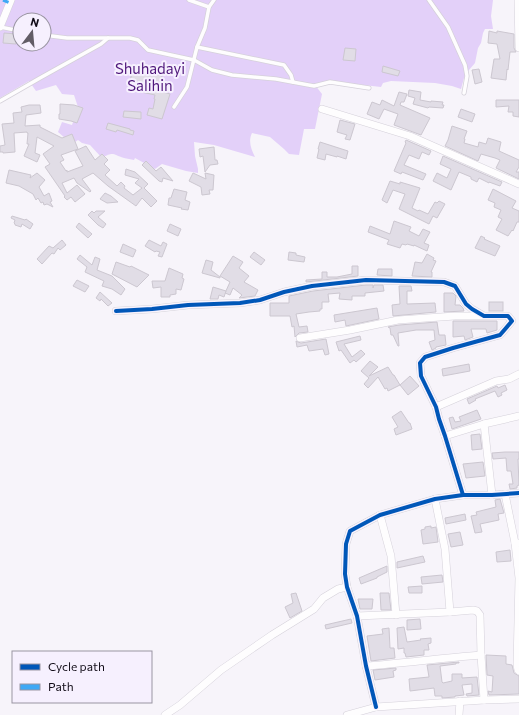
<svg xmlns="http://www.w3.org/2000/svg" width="519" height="715" viewBox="0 0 519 715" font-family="Commissioner,sans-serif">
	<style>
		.green { fill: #e3d0f9; fill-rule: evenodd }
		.building { fill: #e1dde6; stroke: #ccc7d0 }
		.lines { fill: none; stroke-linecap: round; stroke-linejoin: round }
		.service-casing { stroke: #d5d1da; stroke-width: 5 }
		.minor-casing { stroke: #d5d1da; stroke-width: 8 }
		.service { stroke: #fefdfe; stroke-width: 3.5 }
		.minor { stroke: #fefdfe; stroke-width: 7 }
		.quiet { stroke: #3fa9f5; stroke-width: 3; stroke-dasharray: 6 3; stroke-linecap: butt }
		.cycleway-casing { stroke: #f6f0fe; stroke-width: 6 }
		.cycleway { stroke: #0057b8; stroke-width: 4 }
		.labels { text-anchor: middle; stroke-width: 4; stroke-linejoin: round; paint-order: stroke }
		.park-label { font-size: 15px; fill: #4f177b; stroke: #f6f0fe }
	</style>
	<rect width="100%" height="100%" fill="#f7f4fa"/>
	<path class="green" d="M0 0H493L491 16 493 29H485L483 33 481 43 478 48 475 63 469 70 464 78 461 89 452 86 435 83 391 81 383 83 381 87 346 83 315 85 322 94 315 129H304L299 155 289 154 284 149 270 137 252 133C248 141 251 149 255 157L214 145 194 142 195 156 198 169V173L186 171 162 164 155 169 135 158 134 160C131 159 127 159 124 158 113 155 114 151 102 158L90 145 82 143 78 140 72 144 58 132 62 122 72 125 78 107 74 95 62 94 56 85 36 91 29 81 0 98ZM20 20H44V44H20Z"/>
	<g class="building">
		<polygon points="489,31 497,33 497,31 514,34 514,48 516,52 510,52 508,70 507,69 506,80 491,78 494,59 500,59 497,44 488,43"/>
		<polygon points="4,33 16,34 16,44 3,43"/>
		<polygon points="345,48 356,49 355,61 343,60"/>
		<polygon points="383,66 400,71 398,76 382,72"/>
		<polygon points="133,69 162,76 160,91 170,94 162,119 147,115 149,108 153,109 155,99 154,99 155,95 141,92 142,88 129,85"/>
		<polygon points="479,69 482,82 475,84 472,70"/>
		<polygon points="409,90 421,92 420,100 431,102 431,101 443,102 442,105 444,105 443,108 429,107 428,108 413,104 415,98 408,96"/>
		<polygon points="399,92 407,94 404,102 401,102 400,105 430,118 421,135 394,125 398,114 384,109 379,119 367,114 372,102 380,105 382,100 394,106"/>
		<polygon points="496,100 519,100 519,117 513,116 513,112 508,112 509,106 496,107"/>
		<polygon points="60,104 74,105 83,108 77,123 71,121 59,119 59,114 60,114"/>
		<polygon points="29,105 40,105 41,113 26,115 25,126 40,125 40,127 62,138 72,134 78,149 61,155 64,160 60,162 66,171 67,170 67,172 83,166 75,151 86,146 95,160 102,154 108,160 104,164 110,170 105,175 117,186 121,182 125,186 124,188 133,195 142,188 135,183 139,179 125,175 126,169 135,172 148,184 144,188 157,201 151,207 142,198 136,206 108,186 93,173 82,179 91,191 90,192 77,183 74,178 62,183 67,193 77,185 85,194 75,202 71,197 67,200 64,197 65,196 45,167 50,164 43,154 54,146 37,137 35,153 40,155 37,162 24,156 29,144 27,144 28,133 27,133 27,132 14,133 15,152 3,153 3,152 0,152 0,146 5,145 2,124 14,123 13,113 22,112 21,107"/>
		<polygon points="461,109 475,114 472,122 458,117"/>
		<polygon points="124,111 141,112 141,119 123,117"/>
		<polygon points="340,120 355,124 350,140 345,139 347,135 337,132"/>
		<polygon points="108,123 130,129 130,130 134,131 133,135 117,130 116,132 106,129"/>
		<polygon points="452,126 467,131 464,139 465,139 464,143 478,147 479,142 486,144 488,138 501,142 499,151 519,160 519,167 516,172 519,172 519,179 496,168 500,160 495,158 481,154 478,161 445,146 448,140"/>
		<polygon points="406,140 431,151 429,155 422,152 419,159 409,155 404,165 426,174 423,180 402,172 401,174 394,171 406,143 405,142"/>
		<polygon points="320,142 348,151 346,159 337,156 337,157 326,154 325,160 317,158 319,149 318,149"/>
		<polygon points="214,147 215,160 217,160 218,164 210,165 205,172 203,156 200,157 199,149"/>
		<polygon points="443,156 502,182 500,186 489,182 489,183 479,178 477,182 471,179 471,177 459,172 451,190 433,181 437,173 447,178 451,169 440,164"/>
		<polygon points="146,161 156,171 161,167 173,181 163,178 162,182 159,181 142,165"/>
		<polygon points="9,170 31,175 30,178 37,173 45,180 39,187 44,196 49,193 52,201 50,202 53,207 47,204 44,205 43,202 41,203 38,198 36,200 33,194 19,186 6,183"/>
		<polygon points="193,173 206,179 205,173 214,175 213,190 209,190 210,194 202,195 201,187 189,181"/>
		<polygon points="390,181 400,184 400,182 420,188 412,208 418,211 419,210 428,214 435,202 437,203 439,201 445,204 437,218 433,216 429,224 399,209 405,194 393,190 387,203 382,200"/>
		<polygon points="174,189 187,192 185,200 190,202 188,210 181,209 182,208 168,205 169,198 171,198"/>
		<polygon points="493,189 516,201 512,208 519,211 519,222 517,222 513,231 512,230 508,236 496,230 502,219 498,217 501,210 494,207 495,203 488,200"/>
		<polygon points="105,193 111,196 118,202 107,203 100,199"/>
		<polygon points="92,211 94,213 96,211 105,211 98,217 106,224 103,228 98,225 88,215"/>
		<polygon points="12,216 25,220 26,219 33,224 30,229 22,224 21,227 15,225 15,224 14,223 15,220 11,218"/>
		<polygon points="394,221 411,227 409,231 419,236 423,229 430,232 424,243 429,245 427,251 414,245 414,246 407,244 406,245 402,244 400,248 387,244 389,240 368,232 370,226 390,234"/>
		<polygon points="79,223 92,234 88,238 76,227"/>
		<polygon points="170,224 181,229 178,236 167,231"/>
		<polygon points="481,236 485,238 484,239 500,246 495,256 475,248"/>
		<polygon points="62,240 66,245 60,250 58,248 54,254 52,253 42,264 37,259 49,246 53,248"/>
		<polygon points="149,240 161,246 163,242 167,244 162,257 158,256 160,252 156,251 155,252 145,246"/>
		<polygon points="123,244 136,250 133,257 120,252"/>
		<polygon points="254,252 265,260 261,265 250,257"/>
		<polygon points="289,252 296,253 296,255 305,257 304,262 288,260"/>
		<polygon points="427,254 434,258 433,260 436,261 431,272 432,272 432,277 412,276 415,262 422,263"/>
		<polygon points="80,255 92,265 95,257 100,259 97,270 112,276 125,289 121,295 112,289 102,286 104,281 85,272 87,267 77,259"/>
		<polygon points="233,256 243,262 239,268 249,276 244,282 258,290 255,296 239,298 242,295 233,288 230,295 225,293 230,282 220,276"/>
		<polygon points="206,260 213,262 211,270 220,277 220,278 202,273"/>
		<polygon points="116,262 130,267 131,266 149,275 137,287 112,274"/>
		<polygon points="352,266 358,266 358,276 306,282 306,280 322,279 322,272 327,272 327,277 337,277 352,274"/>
		<polygon points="169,268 183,274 182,278 184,279 181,290 176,289 176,294 170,295 170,297 161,297 161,287 153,288 152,281 165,281"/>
		<polygon points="378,269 392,269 392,276 377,275"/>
		<polygon points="77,280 89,286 85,292 73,286"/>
		<polygon points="366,285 373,285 373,288 374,285 383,285 384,291 365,293 365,296 352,296 352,300 339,299 340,293 328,294 329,302 322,302 322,309 320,309 320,311 309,312 296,314 299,327 307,326 308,332 299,333 295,337 294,326 292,327 290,316 270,316 270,303 289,303 289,296 313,291"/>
		<polygon points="399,286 411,286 412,291 407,291 407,304 435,303 436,312 393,316 392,305 400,304"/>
		<polygon points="213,287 226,291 224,297 219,295 218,299 210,299"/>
		<polygon points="100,292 112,303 108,306 101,299 100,301 96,298"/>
		<polygon points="444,293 453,293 456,296 455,305 460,305 463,308 464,311 444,312"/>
		<rect x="489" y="302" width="14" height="9"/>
		<polygon points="377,308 379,319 346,326 345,320 335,322 334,315"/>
		<polygon points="453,321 497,321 497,330 487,333 486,329 471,329 473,337 465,340 464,336 453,337"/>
		<polygon points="437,322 439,335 445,335 446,345 436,347 436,348 432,350 429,342 435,340 434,330 416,330 398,333 399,346 398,346 393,335 391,335 390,328 388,327 399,325"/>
		<polygon points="360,336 361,340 344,344 352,357 361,350 365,354 356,362 354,360 350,363 341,350 339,351 336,342"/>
		<polygon points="326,339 329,354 325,355 323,349 309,351 307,345 297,347 296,341 298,342 301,343"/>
		<polygon points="370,361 378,367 369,376 388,367 393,375 394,375 400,385 410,376 419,386 408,395 400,385 388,391 387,388 385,389 378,377 368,388 364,384 369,378 361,371"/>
		<polygon points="469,364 470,371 443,376 442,369"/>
		<polygon points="505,385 507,390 501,393 502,395 498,397 495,391 475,399 476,400 469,404 467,399 497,386 498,388"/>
		<polygon points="477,410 481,419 452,429 449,418 453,417 455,422 461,421 459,417"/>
		<polygon points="401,411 409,423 410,423 412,429 396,435 394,429 398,427 392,417"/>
		<polygon points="480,434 482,449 472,450 471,435"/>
		<polygon points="505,452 519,452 519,459 518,459 519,485 517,486 517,488 510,489 509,484 513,484 511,471 507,471 506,458 493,459 492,453"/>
		<polygon points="483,462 485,476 466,478 463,464"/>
		<polygon points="500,499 504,513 498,514 499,520 480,524 482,532 475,533 471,516 477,515 476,512 496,507 495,500"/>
		<polygon points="465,514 466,520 446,524 445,518"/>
		<polygon points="431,526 431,528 436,527 438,542 423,544 421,530 425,529 425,527"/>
		<polygon points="460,532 463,545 451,547 448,534"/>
		<polygon points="510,550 511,561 497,562 496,552"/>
		<polygon points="423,556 425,562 397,568 397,562"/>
		<polygon points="387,566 387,572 377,577 377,578 361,584 359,578"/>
		<polygon points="442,575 443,582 422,584 421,577"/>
		<polygon points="422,586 422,593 409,593 408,587"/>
		<polygon points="296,593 302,611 290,618 285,607 293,603 291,594"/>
		<polygon points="380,593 389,593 391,610 381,610"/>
		<polygon points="358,599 373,599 372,609 360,609"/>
		<polygon points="351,619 352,623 326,629 325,625"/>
		<polygon points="420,619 421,629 407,630 407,620"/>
		<polygon points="404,627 407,642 421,640 420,639 431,638 431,643 428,644 429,650 424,650 424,655 406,657 405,653 404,653 404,648 398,649 397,628"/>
		<polygon points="389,628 390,648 394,648 395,658 371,661 367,636 383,634 382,629"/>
		<polygon points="486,655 506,656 506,664 512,665 514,673 519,676 519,694 489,695 488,691 492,692 493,676 487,675"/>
		<polygon points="459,662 459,663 456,663 456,664 440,666 442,682 443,683 452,681 452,674 462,674 462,678 477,677 479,695 467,696 466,694 472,693 472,684 462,685 464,695 455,696 455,697 442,698 442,696 435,696 434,688 410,691 409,679 429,677 427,665"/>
		<polygon points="396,668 396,670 393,671 394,677 375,680 373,670"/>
	</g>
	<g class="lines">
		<defs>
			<g id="service">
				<polyline points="189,0 209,7"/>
				<polyline points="429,0 448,27 465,65 467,76 464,93"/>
				<polyline points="0,27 20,31"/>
				<polyline points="44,35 67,38 130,38 138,40 148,50 194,60 212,70 232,75 276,79 314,86 330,82 369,88"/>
				<polyline points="197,47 284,65 291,75 293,82"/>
				<polyline points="0,101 40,78 101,44 108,38"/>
				<polyline points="174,107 187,87 197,47 205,28 209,7 214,0"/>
			</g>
			<g id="minor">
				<polyline points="518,0 519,48"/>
				<polyline points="0,27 11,0"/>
				<polyline points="322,109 410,136 519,184"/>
				<polyline points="116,311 152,309 188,305 240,303 260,300 284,292 312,286 366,280 444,282 455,286 466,304 472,309 484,316 508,316 512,321 500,335 453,348 425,357 420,363 421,376 436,407 439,419 445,436 463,495"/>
				<polyline points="300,338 350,330 398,320 455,316 482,316"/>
				<polyline points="436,407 496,381 509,379 519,374"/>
				<polyline points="484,424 492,495"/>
				<polyline points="445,436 484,424 519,416"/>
				<polyline points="505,494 515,543 519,543"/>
				<polyline points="435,499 445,549 450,612"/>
				<polyline points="380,515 391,556 396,615"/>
				<polyline points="515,543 519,578 517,665 518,670 519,671"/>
				<polyline points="357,616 450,612 473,610 477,611 480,615 481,655 484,700"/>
				<path d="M366 666C404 663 442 658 481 655"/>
				<polyline points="376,707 366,666 357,616 347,587 345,574 346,544 350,531 380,515 435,499 463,495 492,495 519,493"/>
				<polyline points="165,715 180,705 221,670 272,635 314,609 323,598 338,589 347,587"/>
				<polyline points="347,715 376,707 484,700 519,699"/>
				<polyline points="459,715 460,701"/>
			</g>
		</defs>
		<use href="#service" class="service-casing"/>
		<use href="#minor" class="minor-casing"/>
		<use href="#service" class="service"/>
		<use href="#minor" class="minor"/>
		<polyline class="quiet" points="3,0 10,3"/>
		<defs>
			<g id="cycleway">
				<polyline points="116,311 152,309 188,305 240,303 260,300 284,292 312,286 366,280 444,282 455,286 466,304 472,309 484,316 508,316 512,321 500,335 453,348 425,357 420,363 421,376 436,407 439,419 445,436 463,495"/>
				<polyline points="376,707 366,666 357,616 347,587 345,574 346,544 350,531 380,515 435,499 463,495 492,495 519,493"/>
			</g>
		</defs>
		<use href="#cycleway" class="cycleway-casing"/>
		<use href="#cycleway" class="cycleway"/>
	</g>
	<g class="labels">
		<g class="park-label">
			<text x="150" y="74">Shuhadayi<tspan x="150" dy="17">Salihin</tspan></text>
		</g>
	</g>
	<rect x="12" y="651" width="140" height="52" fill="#f6f0fe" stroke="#9a95a2"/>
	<rect x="20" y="664" width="20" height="6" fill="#0057b8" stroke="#9a95a2"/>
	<text x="48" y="671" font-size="12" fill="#110c17">Cycle path</text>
	<rect x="20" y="684" width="20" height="6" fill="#3fa9f5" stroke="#9a95a2"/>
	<text x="48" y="691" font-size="12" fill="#110c17">Path</text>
	<g transform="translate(32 32) rotate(16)"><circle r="19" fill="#f6f0fe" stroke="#9a95a2"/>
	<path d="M0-3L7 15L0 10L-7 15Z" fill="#625d66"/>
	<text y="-6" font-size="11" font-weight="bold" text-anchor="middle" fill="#110c17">N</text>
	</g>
</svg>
